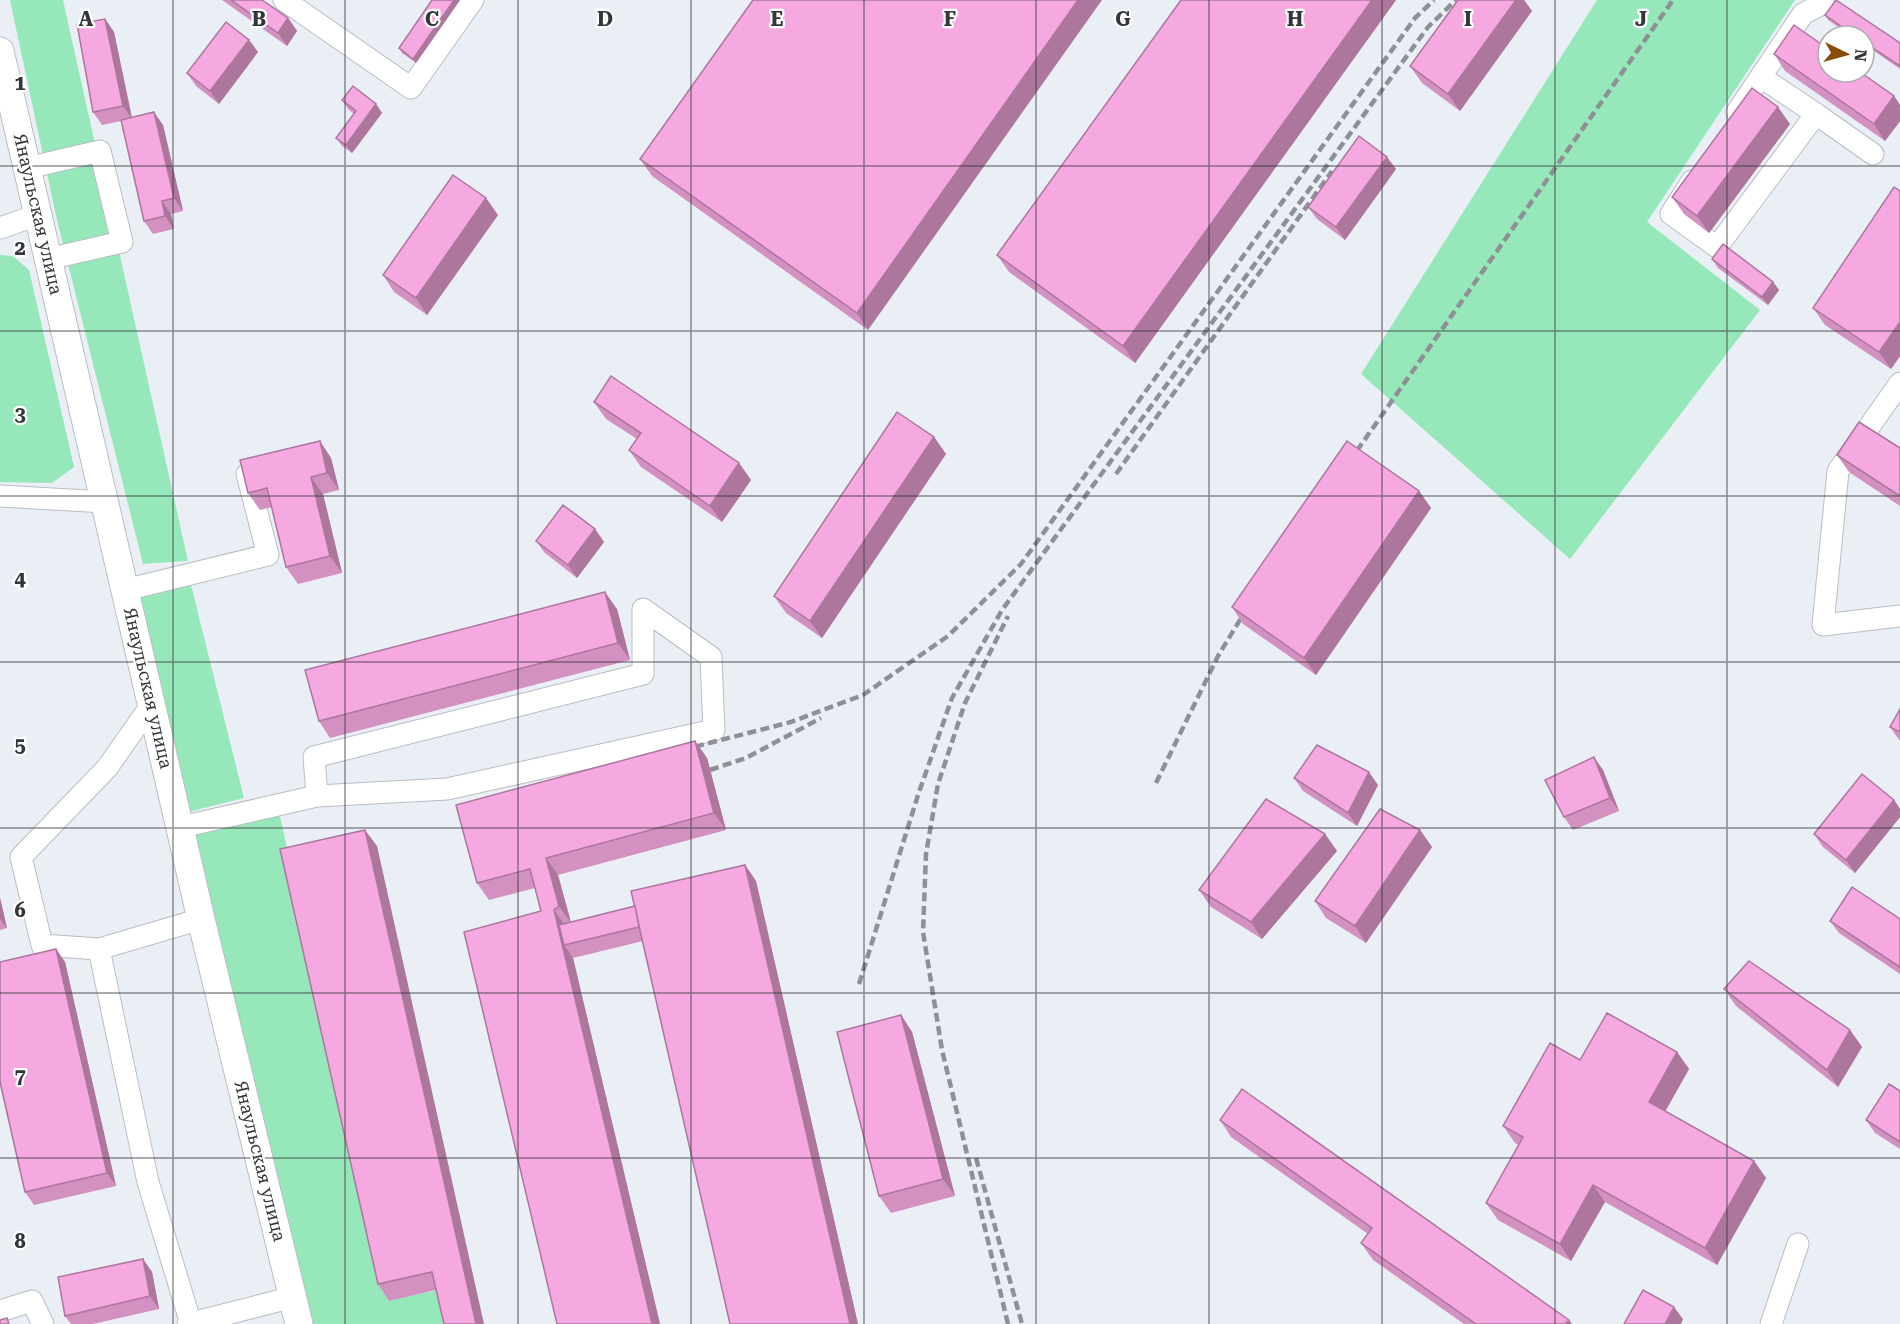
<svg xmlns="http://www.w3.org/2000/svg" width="1900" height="1324" viewBox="0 0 1900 1324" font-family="'Roboto Serif',serif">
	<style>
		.green { fill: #96e8bb }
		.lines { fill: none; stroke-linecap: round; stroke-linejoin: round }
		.minor-casing { stroke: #b9bdc4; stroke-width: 23 }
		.major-casing { stroke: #b9bdc4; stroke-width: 29 }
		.minor { stroke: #fff; stroke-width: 21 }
		.major { stroke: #fff; stroke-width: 27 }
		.rail { stroke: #8d9095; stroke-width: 4.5; stroke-dasharray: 9 4.5; stroke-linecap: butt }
		.wall { fill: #d391c1 }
		.shaded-wall { fill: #ac769d }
		.building { fill: #f5a9e0; stroke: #ac769d; stroke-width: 1.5 }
		.grid { fill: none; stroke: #333538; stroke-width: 1.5; stroke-opacity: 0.55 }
		.labels { text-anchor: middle; stroke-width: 4.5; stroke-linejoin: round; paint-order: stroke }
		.street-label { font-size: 18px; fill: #333538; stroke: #fff }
		.grid-label { font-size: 20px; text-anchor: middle; font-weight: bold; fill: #333538; stroke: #fff; stroke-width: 4.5; stroke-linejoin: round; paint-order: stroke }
	</style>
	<rect width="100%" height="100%" fill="#eaeff6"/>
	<g class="green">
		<polygon points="10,0 63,0 188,561 143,564 56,216"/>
		<polygon points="1597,0 1795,0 1647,222 1760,310 1570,559 1361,374"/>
		<polygon points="0,255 13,256 29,270 74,467 52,483 0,482"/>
		<polygon points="191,585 244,798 184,813 131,600"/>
		<polygon points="279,812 389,1300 444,1289 452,1324 307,1324 196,834"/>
	</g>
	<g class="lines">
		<defs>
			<g id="minor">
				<polyline points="284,0 411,88 473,0"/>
				<polyline points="1761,77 1816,114"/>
				<polyline points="1737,112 1803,14 1818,6 1823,0"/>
				<polyline points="27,168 100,151 122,242 48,259"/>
				<polyline points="1692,181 1671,214 1717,247 1816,114 1873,154"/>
				<polyline points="0,228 37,215"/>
				<polyline points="1900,383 1838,471 1823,625 1900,616"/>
				<polyline points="0,496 105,502"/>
				<polyline points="125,590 268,555 247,474"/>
				<polyline points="152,704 107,768 21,857 42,945 99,949 201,919"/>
				<polyline points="181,827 317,796 447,789 714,730 711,657 643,609 643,674 314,757 317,796"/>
				<polyline points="99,949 148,1182 191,1324"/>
				<polyline points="0,1311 32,1301 43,1324"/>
				<polyline points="188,1324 293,1297"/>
				<polyline points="1771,1324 1798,1244"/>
			</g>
			<polyline id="major" points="0,51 201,919 299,1324"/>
		</defs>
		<use href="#minor" class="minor-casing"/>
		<use href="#major" class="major-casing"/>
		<use href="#minor" class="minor"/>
		<use href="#major" class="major"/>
		<g class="rail">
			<polyline points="1349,462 1673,0"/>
			<polyline points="1116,474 1332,171"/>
			<polyline points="682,750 791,722 863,695 948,636 1021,564 1415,18 1434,0"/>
			<polyline points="710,770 746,758 821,718"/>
			<polyline points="1156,783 1218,656 1249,605"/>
			<polyline points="859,984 918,795 952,698 1002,610 1428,27 1456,0"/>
			<polyline points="976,1158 1022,1324"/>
			<polyline points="1008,1324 942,1050 923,932 926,854 938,784 965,703 1008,616"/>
		</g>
	</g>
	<g class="wall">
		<polygon points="222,0 262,0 288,18 297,31 287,46"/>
		<polygon points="432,0 460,0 416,63 402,53 399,48"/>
		<polygon points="753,0 868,330 652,176 640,159"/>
		<polygon points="1181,0 1396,0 1135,363 1009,272 997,255"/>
		<polygon points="1458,0 1524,0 1532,11 1460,111 1422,83 1410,66"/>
		<polygon points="1825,15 1900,43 1900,69 1864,44 1864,36 1852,36 1828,20"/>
		<polygon points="105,19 114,32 132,117 163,125 183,211 171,214 174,229 153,234 144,221 121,121 102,125 93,112"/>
		<polygon points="249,40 258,52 219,104 196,86 187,73"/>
		<polygon points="1774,54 1894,96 1900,105 1900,121 1885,141 1785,71"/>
		<polygon points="342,100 376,104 382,113 352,153 342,146 336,138 354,114 348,109"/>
		<polygon points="1790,124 1709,233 1684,214 1672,197"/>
		<polygon points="1396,169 1345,240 1317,219 1308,207"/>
		<polygon points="1900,191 1900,356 1891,369 1825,325 1813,308"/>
		<polygon points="498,215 427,315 394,292 383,275"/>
		<polygon points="1712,259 1773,282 1779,290 1768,305 1718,268"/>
		<polygon points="594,402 739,463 751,480 722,522 641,467 629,450 637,439 606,419"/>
		<polygon points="934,437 946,454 822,638 786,613 774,596"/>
		<polygon points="1900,448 1900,506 1849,472 1837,455"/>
		<polygon points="331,458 339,490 323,494 342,573 298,584 286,567 272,507 260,510 248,493"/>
		<polygon points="1419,491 1431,508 1316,675 1243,624 1232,607"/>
		<polygon points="595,529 604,542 577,578 545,553 536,541"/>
		<polygon points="617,609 630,660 330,738 319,721"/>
		<polygon points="1900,709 1900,741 1890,727"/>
		<polygon points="695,741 707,758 726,830 558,875 571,922 635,906 745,865 756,881 858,1324 730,1324 643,941 573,958 660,1324 535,888 489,900 477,883"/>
		<polygon points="1603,770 1619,811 1573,830 1564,817"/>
		<polygon points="1294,778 1378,785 1357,826 1303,791"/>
		<polygon points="1894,800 1900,809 1900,817 1855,873 1823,847 1814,834"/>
		<polygon points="1420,830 1432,847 1366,943 1326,918 1315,901"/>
		<polygon points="1325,834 1337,851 1262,939 1211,907 1199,890"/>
		<polygon points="377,846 436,1290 389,1301 378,1284"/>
		<polygon points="0,898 7,928 0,930"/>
		<polygon points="1900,919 1900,974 1839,933 1830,921"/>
		<polygon points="56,949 65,962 116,1186 34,1205 25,1192"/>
		<polygon points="1724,989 1850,1030 1862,1047 1838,1087 1736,1006"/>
		<polygon points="901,1015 912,1032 955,1196 891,1213 879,1196"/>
		<polygon points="1677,1052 1689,1069 1665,1111 1754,1161 1766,1178 1717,1265 1605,1202 1571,1261 1498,1220 1486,1203 1519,1145 1515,1143 1503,1126 1580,1060"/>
		<polygon points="1900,1091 1900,1149 1875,1133 1866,1120"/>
		<polygon points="1220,1120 1572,1324 1464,1324 1373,1260 1361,1243 1368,1234 1231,1137"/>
		<polygon points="143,1259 152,1272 159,1309 93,1324 71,1324 65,1316"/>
	</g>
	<g class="shaded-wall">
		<polygon points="454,0 460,0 416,63 413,59"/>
		<polygon points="1078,0 1102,0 868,330 857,313"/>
		<polygon points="1372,0 1396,0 1135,363 1123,346"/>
		<polygon points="1516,0 1524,0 1532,11 1460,111 1448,94"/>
		<polygon points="288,18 297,31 287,46 278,33"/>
		<polygon points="105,19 114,32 132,119 123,106"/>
		<polygon points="249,40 258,52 219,104 210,91"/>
		<polygon points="1894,96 1900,105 1900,121 1885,141 1874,124"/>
		<polygon points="376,104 382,113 352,153 346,145"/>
		<polygon points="1778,107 1790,124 1709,233 1697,216"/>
		<polygon points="154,112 163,125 183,211 174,198"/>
		<polygon points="1387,157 1396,169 1345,240 1336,227"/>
		<polygon points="486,198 498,215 427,315 416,298"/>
		<polygon points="162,201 171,214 174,229 165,216"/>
		<polygon points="1773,282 1779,290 1768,305 1762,297"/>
		<polygon points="1900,322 1900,356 1891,369 1879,352"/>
		<polygon points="934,437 946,454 822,638 810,621"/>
		<polygon points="320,441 331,458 339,490 327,473"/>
		<polygon points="739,463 751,480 722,522 710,506"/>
		<polygon points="311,477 323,494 342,573 330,556"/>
		<polygon points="1419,491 1431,508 1316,675 1304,658"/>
		<polygon points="595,529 604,542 577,578 568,565"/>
		<polygon points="605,592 617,609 630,660 618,643"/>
		<polygon points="695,741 707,758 726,830 714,813"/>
		<polygon points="1594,757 1603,770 1619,811 1610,798"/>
		<polygon points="1369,772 1378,785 1357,826 1348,813"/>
		<polygon points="1894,800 1900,809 1900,817 1855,873 1846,860"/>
		<polygon points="365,830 377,846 484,1324 476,1324"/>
		<polygon points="1420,830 1432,847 1366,943 1355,926"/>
		<polygon points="1325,834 1337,851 1262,939 1251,922"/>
		<polygon points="546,858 558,875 571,923 559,906"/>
		<polygon points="745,865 756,881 858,1324 850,1324"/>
		<polygon points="0,898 7,928 0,919"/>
		<polygon points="554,910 566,927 564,945 573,958 660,1324 652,1324"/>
		<polygon points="56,949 65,962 116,1186 107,1173"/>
		<polygon points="901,1015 912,1032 955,1196 943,1179"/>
		<polygon points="1850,1030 1862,1047 1838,1087 1827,1070"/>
		<polygon points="1677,1052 1689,1069 1661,1119 1649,1102"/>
		<polygon points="1754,1161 1766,1178 1717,1265 1705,1248"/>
		<polygon points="1593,1185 1605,1202 1571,1261 1560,1244"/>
		<polygon points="143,1259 152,1272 159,1309 150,1296"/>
		<polygon points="1674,1307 1683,1319 1681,1324 1665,1324"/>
		<polygon points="1569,1320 1572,1324 1565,1324"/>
	</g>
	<g class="building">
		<polygon points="231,0 262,0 288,18 278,33"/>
		<polygon points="432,0 454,0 413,59 399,48"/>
		<polygon points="753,0 1078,0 857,313 640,159"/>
		<polygon points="1181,0 1372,0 1123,346 997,255"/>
		<polygon points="1458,0 1516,0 1448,94 1410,66"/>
		<polygon points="1836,0 1900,43 1900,66 1864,42 1864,36 1855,36 1825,15"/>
		<polygon points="105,19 123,106 93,112 77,24"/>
		<polygon points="226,22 249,40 210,91 187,73"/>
		<polygon points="1794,25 1828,49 1828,72 1860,72 1894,96 1874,124 1774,54"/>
		<polygon points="353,86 376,104 346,145 336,138 356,111 342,100"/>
		<polygon points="1752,88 1778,107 1697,216 1672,197"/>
		<polygon points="154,112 174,198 162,201 165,216 144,221 121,120"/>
		<polygon points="1359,136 1387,157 1336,227 1308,207"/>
		<polygon points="453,175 486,198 416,298 383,275"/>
		<polygon points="1894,187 1900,191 1900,322 1879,352 1813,308"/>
		<polygon points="1723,244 1773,282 1762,297 1712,259"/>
		<polygon points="611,376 739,463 710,506 629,450 641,433 594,402"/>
		<polygon points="897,412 934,437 810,621 774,596"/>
		<polygon points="1859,422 1900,448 1900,496 1837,455"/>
		<polygon points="320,441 327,473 311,477 330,556 286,567 267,488 248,493 240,460"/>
		<polygon points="1347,441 1419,491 1304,658 1232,607"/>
		<polygon points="563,505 595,529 568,565 536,541"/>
		<polygon points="605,592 618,643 319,721 305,670"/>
		<polygon points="1900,709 1900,732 1890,727"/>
		<polygon points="695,741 714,813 546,858 559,906 554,910 652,1324 557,1324 464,932 541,911 530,869 477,883 456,805"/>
		<polygon points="1317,745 1369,772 1348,813 1294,778"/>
		<polygon points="1594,757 1610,798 1564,817 1545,780"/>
		<polygon points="1862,774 1894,800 1846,860 1814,834"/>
		<polygon points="1266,799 1325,834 1251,922 1199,890"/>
		<polygon points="1380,809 1420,830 1355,926 1315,901"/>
		<polygon points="365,830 476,1324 444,1324 432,1272 378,1284 280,849"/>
		<polygon points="745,865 850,1324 730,1324 631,891"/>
		<polygon points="1852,887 1900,919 1900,967 1830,921"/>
		<polygon points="635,906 639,927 564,945 559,925"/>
		<polygon points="56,949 107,1173 25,1192 0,1082 0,962"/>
		<polygon points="1749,961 1850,1030 1827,1070 1724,989"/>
		<polygon points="1607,1013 1677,1052 1649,1102 1754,1161 1705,1248 1593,1185 1560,1244 1486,1203 1523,1137 1503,1126 1550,1043 1580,1060"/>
		<polygon points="901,1015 943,1179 879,1196 837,1032"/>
		<polygon points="1889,1084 1900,1091 1900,1142 1866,1120"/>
		<polygon points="1242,1089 1569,1320 1565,1324 1476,1324 1361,1243 1372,1228 1220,1120"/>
		<polygon points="143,1259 150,1296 65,1316 58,1277"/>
		<polygon points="1643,1290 1674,1307 1665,1324 1624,1324"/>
		<polygon points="7,1318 9,1324 0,1324 0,1320"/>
	</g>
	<path class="grid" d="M173 0V1324M345 0V1324M518 0V1324M691 0V1324M864 0V1324M1036 0V1324M1209 0V1324M1382 0V1324M1555 0V1324M1727 0V1324M0 166H1900M0 331H1900M0 496H1900M0 662H1900M0 828H1900M0 993H1900M0 1158H1900"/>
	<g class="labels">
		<g class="street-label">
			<text transform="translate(38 214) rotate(77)" y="6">Янаульская улица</text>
			<text transform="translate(148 688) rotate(77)" y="6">Янаульская улица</text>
			<text transform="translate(260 1161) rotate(76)" y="6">Янаульская улица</text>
		</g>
	</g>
	<g class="grid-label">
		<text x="86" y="26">A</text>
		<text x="259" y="26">B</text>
		<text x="432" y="26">C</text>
		<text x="605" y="26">D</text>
		<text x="777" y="26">E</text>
		<text x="950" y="26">F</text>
		<text x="1123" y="26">G</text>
		<text x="1295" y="26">H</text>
		<text x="1468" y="26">I</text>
		<text x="1641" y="26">J</text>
		<text x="20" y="90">1</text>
		<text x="20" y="255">2</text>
		<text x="20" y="421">3</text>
		<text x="20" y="586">4</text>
		<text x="20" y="752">5</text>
		<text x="20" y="917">6</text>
		<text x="20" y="1083">7</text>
		<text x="20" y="1248">8</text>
	</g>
	<g transform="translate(1846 54) rotate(95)"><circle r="28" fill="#ffffff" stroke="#adaeaf" stroke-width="1.5"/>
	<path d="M0-4.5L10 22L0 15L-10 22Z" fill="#884b0a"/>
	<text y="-9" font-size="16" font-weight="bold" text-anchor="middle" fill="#333538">N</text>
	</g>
</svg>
